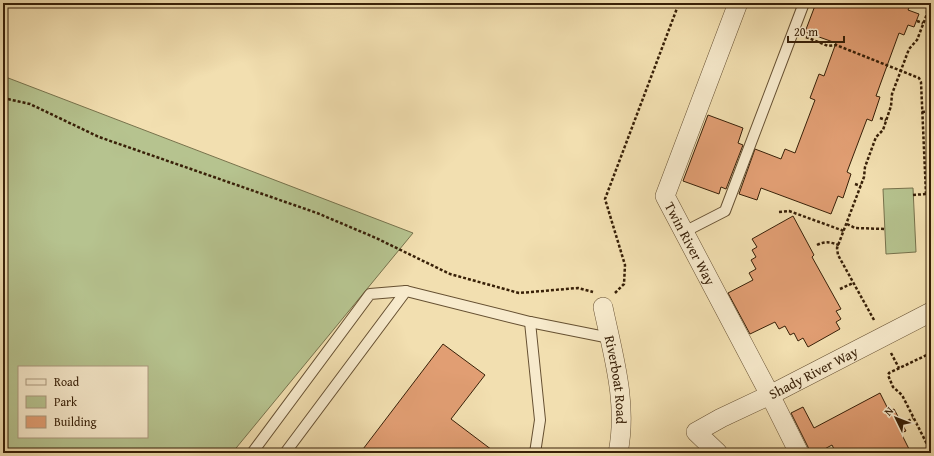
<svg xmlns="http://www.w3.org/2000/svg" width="934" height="456" viewBox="0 0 934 456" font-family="'Gentium Book Plus',serif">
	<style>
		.green { fill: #b6c38f; stroke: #77724c; fill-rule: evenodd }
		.building { fill: #e19e73; stroke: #382008 }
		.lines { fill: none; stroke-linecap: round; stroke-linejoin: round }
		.lane-casing { stroke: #665032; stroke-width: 12 }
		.street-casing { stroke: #665032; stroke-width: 20 }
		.path { stroke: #382008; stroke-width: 2.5; stroke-dasharray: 3 2; stroke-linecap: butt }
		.lane { stroke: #f7eacc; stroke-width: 10 }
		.street { stroke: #f7eacc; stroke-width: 19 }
		.labels { text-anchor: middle; stroke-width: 3; stroke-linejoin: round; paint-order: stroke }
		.street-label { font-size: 14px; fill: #382008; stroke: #f7eacc }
	</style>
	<rect width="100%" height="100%" fill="#f2dfb0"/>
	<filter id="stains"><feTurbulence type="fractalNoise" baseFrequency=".005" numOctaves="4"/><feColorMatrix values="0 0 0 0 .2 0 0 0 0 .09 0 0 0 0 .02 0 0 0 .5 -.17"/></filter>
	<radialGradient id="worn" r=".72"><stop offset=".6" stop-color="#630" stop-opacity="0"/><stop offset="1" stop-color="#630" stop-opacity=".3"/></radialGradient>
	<g class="green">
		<path d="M3 76 413 233 232 453H3ZM19 367H147V437H19Z"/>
		<polygon points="913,188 916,252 886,254 883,189"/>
	</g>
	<g class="building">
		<polygon points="816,3 911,3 908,10 919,14 914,27 908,25 904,35 899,33 876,96 880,97 872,121 867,119 847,172 851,174 843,198 838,196 831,214 761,188 757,200 739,194 755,149 781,159 785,149 795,153 815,100 810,98 819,74 824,76 836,43 805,32"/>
		<polygon points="708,115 743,128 738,143 743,145 726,189 721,187 719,194 683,181"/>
		<polygon points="793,216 814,255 812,257 841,309 836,311 841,319 836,322 840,329 808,347 803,338 798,341 794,333 790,335 785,326 779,329 775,322 750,334 728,293 753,280 749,273 756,269 751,260 756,257 752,250 757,247 752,239"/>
		<polygon points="443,344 485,375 451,419 496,453 360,453"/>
		<polygon points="880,393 889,411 894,409 906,431 901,433 911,453 836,453 832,445 817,453 811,453 791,413 803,407 814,428"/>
	</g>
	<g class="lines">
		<defs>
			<g id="lane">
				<polyline points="684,232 725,211 804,3"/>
				<polyline points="530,322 540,420 535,453"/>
				<polyline points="252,453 370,294 406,291"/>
				<polyline points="285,453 406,291 530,322 610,338"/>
			</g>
			<g id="street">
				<path id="s1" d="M738 3 665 196 770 395 799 453"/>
				<path id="s2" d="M603 307C613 355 628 403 618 453"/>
				<path id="s3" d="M718 453 696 432 721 418 770 395 931 312"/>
			</g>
		</defs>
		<use href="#lane" class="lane-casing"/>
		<use href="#street" class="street-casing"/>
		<g class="path">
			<polyline points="917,21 923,23"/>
			<polyline points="806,37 828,46 836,45 919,78 921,82 926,194 931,199"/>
			<polyline points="3,98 30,104 99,137 317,213 376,238 450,274 519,293 578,288 593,292"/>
			<polyline points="922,112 931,111"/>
			<polyline points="880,118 886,120"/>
			<polyline points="855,184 861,186"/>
			<polyline points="913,195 926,194"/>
			<polyline points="779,212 789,211 844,231"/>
			<polyline points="847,224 855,228 885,229"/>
			<path d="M817 245C825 241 830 242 839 245"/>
			<polyline points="840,289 853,283"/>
			<polyline points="615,293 624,284 625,265 605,199 679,3"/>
			<polyline points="874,320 838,255 837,248 864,177 865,167 876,137 883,130 891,106 892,94 909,49 917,40 927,14 927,3"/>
			<polyline points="891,353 899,368"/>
			<polyline points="931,353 889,373 888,375 893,387 902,395 931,452"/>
			<polyline points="908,421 913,418"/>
			<polyline points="926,442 931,440"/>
		</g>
		<use href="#lane" class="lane"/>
		<use href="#street" class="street"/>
	</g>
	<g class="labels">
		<g class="street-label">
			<text dy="5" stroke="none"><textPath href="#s1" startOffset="260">Twin River Way</textPath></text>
			<text dy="5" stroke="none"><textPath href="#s3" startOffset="162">Shady River Way</textPath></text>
			<text dy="5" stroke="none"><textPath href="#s2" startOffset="74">Riverboat Road</textPath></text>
		</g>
	</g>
	<rect width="934" height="456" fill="none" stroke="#f2dfb0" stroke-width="16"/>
	<rect x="4" y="4" width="926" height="448" fill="none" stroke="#382008" stroke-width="2"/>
	<rect x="8" y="8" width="918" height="440" fill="none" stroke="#382008"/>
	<rect x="18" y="366" width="130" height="72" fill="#f7eacc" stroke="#ab997e"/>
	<rect x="26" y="379" width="20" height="6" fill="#f7eacc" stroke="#ab997e"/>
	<text x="54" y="386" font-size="12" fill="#382008">Road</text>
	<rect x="26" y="396" width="20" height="12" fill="#b6c38f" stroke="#ab997e"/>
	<text x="54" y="406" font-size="12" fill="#382008">Park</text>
	<rect x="26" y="416" width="20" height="12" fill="#e19e73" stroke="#ab997e"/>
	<text x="54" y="426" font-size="12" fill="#382008">Building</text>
	<g transform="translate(896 418) rotate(313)" stroke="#f7eacc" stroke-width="3" paint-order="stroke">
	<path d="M0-3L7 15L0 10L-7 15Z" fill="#382008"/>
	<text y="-6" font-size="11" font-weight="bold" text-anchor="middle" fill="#382008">N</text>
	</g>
	<path d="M788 36v6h56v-6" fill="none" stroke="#382008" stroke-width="2"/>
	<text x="794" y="36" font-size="12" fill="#382008" stroke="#f7eacc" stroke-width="3" paint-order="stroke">20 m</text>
	<rect width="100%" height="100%" filter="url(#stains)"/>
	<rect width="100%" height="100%" fill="url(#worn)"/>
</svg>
